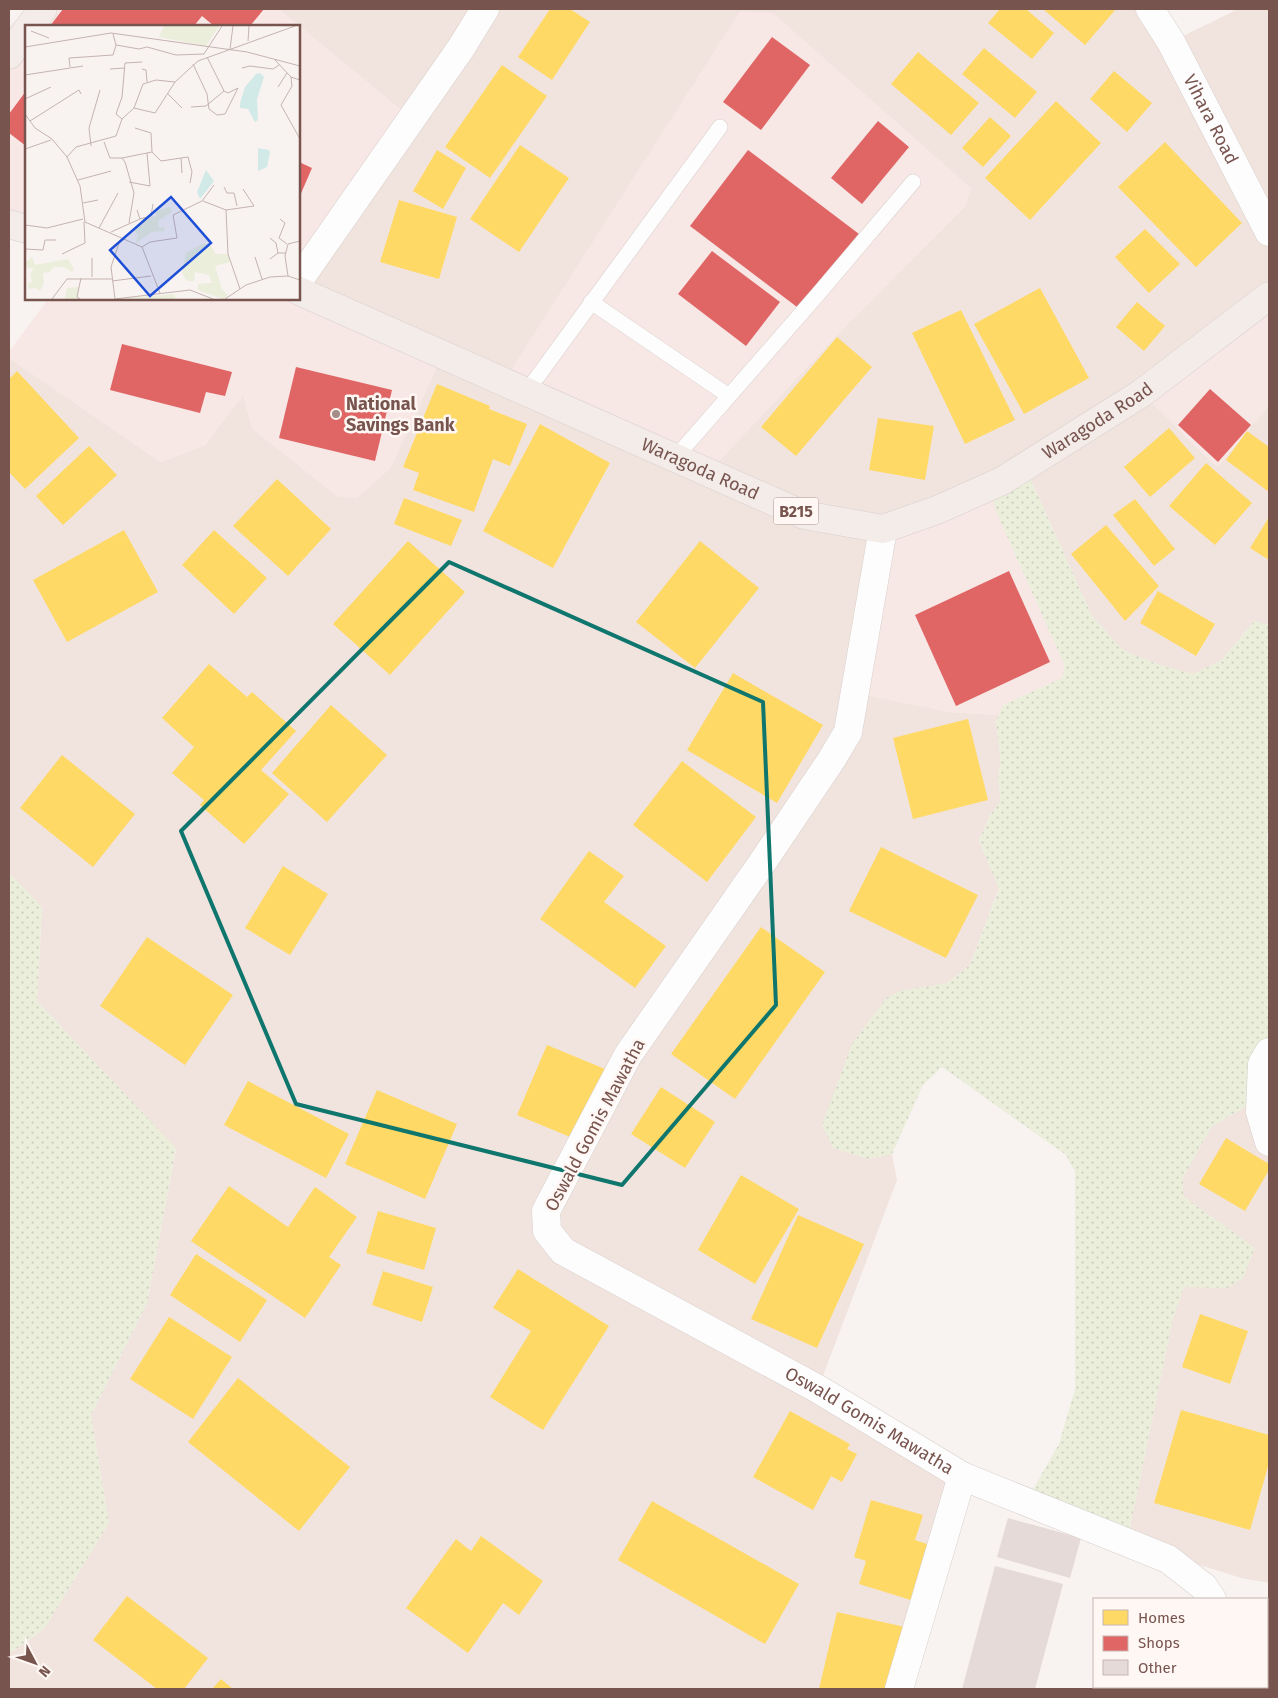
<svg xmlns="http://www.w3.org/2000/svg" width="1278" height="1698" viewBox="0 0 1278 1698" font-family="'Fira Sans',sans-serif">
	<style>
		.residential { fill: #f1e4de; fill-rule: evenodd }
		.commercial { fill: #f7e7e5 }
		.grass { fill: url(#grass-dots) }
		.homes { fill: #ffd966 }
		.shops { fill: #e06666 }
		.building { fill: #e5dad7 }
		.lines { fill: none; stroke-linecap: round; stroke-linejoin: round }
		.service-casing { stroke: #d8cfcc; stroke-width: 16 }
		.minor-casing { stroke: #d8cfcc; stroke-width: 29 }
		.tertiary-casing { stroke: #d8cfcc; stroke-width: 29 }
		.primary-casing { stroke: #dacfcc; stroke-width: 29 }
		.service { stroke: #fefdfd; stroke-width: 15 }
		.minor { stroke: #fefdfd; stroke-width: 28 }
		.tertiary { stroke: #fefdfd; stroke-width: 28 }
		.primary { stroke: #f3ece8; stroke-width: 28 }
		.marked { fill: none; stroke: #0f766e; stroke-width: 4; stroke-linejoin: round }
		.poi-dot { fill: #a58c87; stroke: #fef7f3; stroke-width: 2 }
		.labels { text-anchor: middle; stroke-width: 5; stroke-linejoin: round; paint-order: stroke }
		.shield { fill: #fef7f3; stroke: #a08580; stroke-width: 1 }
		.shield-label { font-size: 16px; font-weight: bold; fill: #78544f }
		.street-label { font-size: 18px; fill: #78544f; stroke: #fef7f3 }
		.poi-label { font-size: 18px; font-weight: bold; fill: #78544f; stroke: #fef7f3; text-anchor: start }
		.inset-road { fill: none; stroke: #c5b3b0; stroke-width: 1 }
		.view { fill: #1d4ed8; fill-opacity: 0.15; stroke: #1d4ed8; stroke-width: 2.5 }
		.inset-edge { fill: none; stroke: #78544f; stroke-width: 2.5 }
	</style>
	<defs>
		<pattern id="grass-dots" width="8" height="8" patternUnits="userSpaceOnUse" patternTransform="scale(1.25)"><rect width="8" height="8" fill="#eaeedb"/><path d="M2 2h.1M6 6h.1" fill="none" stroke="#cccebe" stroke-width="1.8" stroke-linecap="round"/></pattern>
	</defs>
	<rect width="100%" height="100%" fill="#f8f3f0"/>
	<g class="residential">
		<path d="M283 9H1150L1171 42 1238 9H1269V296L1218 466 1269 405V625L1254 621 1222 660 1193 675 1159 665 1122 650 1092 616 1025 467 948 712 999 715 996 722 1001 762 998 777 1001 801 990 815 979 840 999 888 970 965 947 983 928 988 868 1159 892 1154 897 1180 818 1389 962 1476 899 1689H9V1651L12 1652 44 1629 109 1523 91 1415 147 1303 176 1149 37 1001 42 908 9 873V358L161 462 205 445 243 395 299 291 401 110 281 11ZM971 188 965 206 852 320Z"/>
		<polygon points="1269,1052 1269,1583 1241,1578 1127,1542 1173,1318 1184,1286 1228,1288 1254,1248 1183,1196 1183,1177 1211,1127 1260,1098"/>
	</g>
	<g class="commercial">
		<polygon points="43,9 283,9 281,11 401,110 299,280 299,26 30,26"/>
		<polygon points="740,11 773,13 971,188 965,206 852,320 708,473 504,381"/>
		<polygon points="26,31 26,229 9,224 9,55"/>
		<polygon points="1269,296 1269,405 1218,466 1212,463 1142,393"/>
		<polygon points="48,299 299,299 443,354 391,468 357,498 338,497 252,429 243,396 205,445 161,462 9,358 9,349 12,348"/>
		<polygon points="990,487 997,514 1065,666 1062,678 1003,705 999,715 948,712 854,693 883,529"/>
	</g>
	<g class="grass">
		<polygon points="1025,467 1092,616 1123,650 1159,665 1193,674 1222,660 1254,621 1269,625 1269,831 1267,835 1269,855 1269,1052 1260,1098 1211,1127 1183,1178 1183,1196 1255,1248 1243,1278 1228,1288 1184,1287 1173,1318 1127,1542 1026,1501 1059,1444 1075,1389 1075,1172 1066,1155 942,1067 923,1085 892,1154 868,1159 833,1148 822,1125 852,1044 886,998 900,991 947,983 970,965 999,889 979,840 990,815 1001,801 998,777 1001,762 996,722 1003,705 1062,678 1065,666 997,514 990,487"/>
		<polygon points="9,873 42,907 37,1001 176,1148 147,1303 91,1415 109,1523 44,1629 12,1652 9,1651"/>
	</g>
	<g class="homes">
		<polygon points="550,9 570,9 590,22 552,80 518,57"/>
		<polygon points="1000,9 1026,9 1054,33 1032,59 988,23"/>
		<polygon points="1043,9 1116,9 1085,45"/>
		<polygon points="984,48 1037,92 1015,118 962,74"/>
		<polygon points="918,52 979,103 951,135 891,84"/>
		<polygon points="502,65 547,96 490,178 445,147"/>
		<polygon points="1114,71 1152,103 1127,132 1090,99"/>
		<polygon points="1056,101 1101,143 1030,220 985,178"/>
		<polygon points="990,117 1011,136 983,167 962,148"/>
		<polygon points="1165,142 1242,223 1196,267 1118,187"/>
		<polygon points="520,145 569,178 519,252 470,219"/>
		<polygon points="437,150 466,168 443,209 413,191"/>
		<polygon points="399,200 457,217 439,279 380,262"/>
		<polygon points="1145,229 1180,264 1149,293 1115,257"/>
		<polygon points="1040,288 1089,378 1024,414 974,324"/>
		<polygon points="1137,302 1165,326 1144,351 1116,327"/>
		<polygon points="961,310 1015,420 965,444 912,333"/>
		<polygon points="837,337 872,367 796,456 761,427"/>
		<polygon points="17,371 79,438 25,489 9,472 9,379"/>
		<polygon points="437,384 490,406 489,409 527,424 510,466 493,459 474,512 413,490 419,473 403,467"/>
		<polygon points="878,418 934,426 925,480 869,470"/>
		<polygon points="540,424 610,463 553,568 483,531"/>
		<polygon points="1169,428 1195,458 1150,497 1124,467"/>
		<polygon points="1247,431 1269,447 1269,492 1226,460"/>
		<polygon points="89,446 117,475 63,525 36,496"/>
		<polygon points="1206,463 1252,503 1215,545 1169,506"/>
		<polygon points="277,479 331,529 288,576 233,526"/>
		<polygon points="404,498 462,520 451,546 394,524"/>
		<polygon points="1135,499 1175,549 1154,566 1113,515"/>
		<polygon points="1269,517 1269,560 1250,548"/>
		<polygon points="1106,525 1159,586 1125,621 1071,554"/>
		<polygon points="124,530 158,592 67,642 33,580"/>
		<polygon points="214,530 267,578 234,614 182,565"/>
		<polygon points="408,541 465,592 390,675 333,624"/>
		<polygon points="700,541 759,588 695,668 636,622"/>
		<polygon points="1158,591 1215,624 1196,656 1140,623"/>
		<polygon points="209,664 247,697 252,692 296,731 261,770 289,794 244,844 200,805 204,800 172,773 194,747 162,718"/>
		<polygon points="733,673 823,725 777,803 687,750"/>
		<polygon points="331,705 387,755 327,822 272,773"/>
		<polygon points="968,719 988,800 913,819 893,738"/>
		<polygon points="62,755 135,814 93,867 20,808"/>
		<polygon points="682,761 756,817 707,882 633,825"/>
		<polygon points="881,847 978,895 946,958 849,911"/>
		<polygon points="589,851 624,876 604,902 666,946 635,988 540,919"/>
		<polygon points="283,866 328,894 290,955 245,928"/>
		<polygon points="761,927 825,972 735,1099 671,1054"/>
		<polygon points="147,937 233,995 185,1065 100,1006"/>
		<polygon points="547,1045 605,1069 575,1139 517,1115"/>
		<polygon points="248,1081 349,1134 326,1178 224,1125"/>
		<polygon points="661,1087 715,1122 685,1168 631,1134"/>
		<polygon points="377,1090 457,1124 425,1199 345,1164"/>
		<polygon points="1226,1138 1269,1164 1269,1170 1245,1211 1199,1184"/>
		<polygon points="741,1175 799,1209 755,1284 698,1250"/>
		<polygon points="229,1186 288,1227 315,1187 357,1217 329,1257 341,1265 305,1318 191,1241"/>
		<polygon points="378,1211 436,1228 424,1270 366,1253"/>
		<polygon points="798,1215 864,1244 817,1348 751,1319"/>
		<polygon points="196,1254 267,1300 240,1342 170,1295"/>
		<polygon points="518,1269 609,1326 543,1430 490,1397 531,1331 493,1308"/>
		<polygon points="383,1271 433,1287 422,1322 372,1305"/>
		<polygon points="1200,1314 1248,1331 1230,1384 1182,1367"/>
		<polygon points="169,1317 232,1357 193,1419 130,1379"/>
		<polygon points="238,1378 350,1467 299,1531 188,1442"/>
		<polygon points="1181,1410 1269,1435 1269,1463 1250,1530 1154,1503"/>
		<polygon points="790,1411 850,1444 847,1449 857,1454 842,1482 831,1476 813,1510 753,1477"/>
		<polygon points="871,1500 923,1515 915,1540 930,1545 914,1601 859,1584 866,1561 854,1557"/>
		<polygon points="652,1501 799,1584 765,1644 618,1560"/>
		<polygon points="481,1536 543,1581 519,1615 503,1603 468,1653 406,1608 456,1539 471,1551"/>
		<polygon points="127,1596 208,1658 184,1689 157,1689 93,1640"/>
		<polygon points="837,1612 905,1627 891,1689 819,1689"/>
		<polygon points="221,1679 233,1689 212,1689"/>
	</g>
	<g class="shops">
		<polygon points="63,9 264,9 250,26 214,26 202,16 194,26 50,26"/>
		<polygon points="772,37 810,65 761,130 723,102"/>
		<polygon points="26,91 26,146 9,133 9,114"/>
		<polygon points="878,121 909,147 862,204 831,178"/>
		<polygon points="748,150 859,234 801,310 690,226"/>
		<polygon points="299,162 312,168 299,198"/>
		<polygon points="712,251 780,302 746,346 678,294"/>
		<polygon points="122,344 232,372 225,396 206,392 200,413 110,390"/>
		<polygon points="296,367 392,390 375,461 279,438"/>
		<polygon points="1210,389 1251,425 1218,462 1178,425"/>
		<polygon points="1009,571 1050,662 956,706 915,615"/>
	</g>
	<g class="building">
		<polygon points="1008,1518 1081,1538 1070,1578 997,1557"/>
		<polygon points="995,1566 1063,1584 1035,1689 962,1689"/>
	</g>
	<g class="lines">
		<defs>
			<g id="service">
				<polyline points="591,302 729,396"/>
				<polyline points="527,391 720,127"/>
				<polyline points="675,458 819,293 913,182"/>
			</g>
			<g id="minor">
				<polyline points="299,280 461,48 485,9"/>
				<path id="s1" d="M883 529 848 732 832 759 762 863 628 1055 546 1211 547 1231 563 1251 818 1389 962 1476 899 1689"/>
				<polyline points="1269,1052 1262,1064 1260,1112 1269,1142"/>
				<polyline points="962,1476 1168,1559 1204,1587 1212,1599"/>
			</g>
			<g id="tertiary">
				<path id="s2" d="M1150 9 1171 42 1269 232"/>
			</g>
			<g id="primary">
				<polyline points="30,26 43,9"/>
				<polyline points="9,55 26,31"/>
				<polyline points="9,224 26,229"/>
				<path id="s3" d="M299 291 804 515 883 529 937 510 1002 481 1142 393 1269 296"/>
			</g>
		</defs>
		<use href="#service" class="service-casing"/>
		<use href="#minor" class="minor-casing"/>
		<use href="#tertiary" class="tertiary-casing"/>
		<use href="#primary" class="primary-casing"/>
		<use href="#service" class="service"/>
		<use href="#minor" class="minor"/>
		<use href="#tertiary" class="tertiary"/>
		<use href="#primary" class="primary"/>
	</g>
	<path class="marked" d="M449 562 763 702 776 1005 622 1185 296 1104 181 831Z"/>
	<circle class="poi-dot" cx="336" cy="414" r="5"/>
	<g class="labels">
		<rect class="shield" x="773.5" y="497.5" width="45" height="27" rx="4"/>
		<g class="shield-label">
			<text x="796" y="517">B215</text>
		</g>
		<g class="street-label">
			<text dy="6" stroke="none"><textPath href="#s2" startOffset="126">Vihara Road</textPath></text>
			<text dy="6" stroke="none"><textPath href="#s3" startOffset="874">Waragoda Road</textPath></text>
			<text dy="6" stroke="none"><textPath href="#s3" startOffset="439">Waragoda Road</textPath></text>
			<text transform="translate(595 1125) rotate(-62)" y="6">Oswald Gomis Mawatha</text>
			<text dy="6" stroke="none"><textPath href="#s1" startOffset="1169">Oswald Gomis Mawatha</textPath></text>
		</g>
		<g class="poi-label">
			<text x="346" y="410">National<tspan x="346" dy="21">Savings Bank</tspan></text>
		</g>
	</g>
	<g transform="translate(25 25)">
		<rect width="275" height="275" fill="#f8f3f0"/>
		<path d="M145 182 147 187 133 196 134 203 139 202 140 206 126 207 110 219 113 210 108 204 116 198V193L131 191V186ZM177 219H184L191 229H203L205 237 190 241 197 264 203 271 198 274 173 265V259L187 258 184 250 170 247 169 256H162L157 248 161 228Z" fill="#eaeedb"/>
		<path d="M7 232 10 240 43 234 49 244 47 247 39 242H28L25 247 18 248 19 258 15 266 11 263 4 264 2 259 7 257 5 249 9 244 0 242V238ZM149 269 151 274H95Z" fill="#eaeedb"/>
		<path d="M54 262 52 272 55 274H40L42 263Z" fill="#eaeedb"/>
		<path d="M139 1H194L181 21 134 12Z" fill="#eaeedb"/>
		<path d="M231 49 235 48 239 52 232 74 233 95 230 97 223 84 215 83V78L220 62ZM233 123 244 125 245 128 242 142 233 146ZM181 145 189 156 175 174 172 167Z" fill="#d1eae7"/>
		<path class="inset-road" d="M6 6 24 13M223 16 224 1M91 20 114 24 122 22 151 30 179 29M0 22 86 8 222 27 275 41M205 24 208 1M179 29 197 1M250 35 266 52 275 55M168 39 182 69 184 84 192 90 200 89 213 63 203 68 199 66 182 32M45 42 44 33 88 30 91 20 88 9M217 43 225 41 248 44 254 40M85 44 100 43M117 44 121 45 122 57M0 50 58 41M266 52 267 61 256 80 275 114M253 62 262 48M142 68 157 83M0 74 26 62M166 82 181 81 199 66M109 83 130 88 150 57 173 36 270 1M0 89 10 103 27 114 42 132 55 161 60 197 117 222 135 268M97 94 91 89 97 72 100 38 117 37M5 96 54 65 56 69M110 103 126 108 127 127M79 117 85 133H97L100 137 109 168 104 198M66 121 64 103 75 65M0 124 26 115M122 128 127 127 136 136 163 132 167 147 165 158M42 132 51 122 91 111 97 94 109 83 118 59 131 55 150 57M97 133 122 128 125 161 104 157M156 133 157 148M53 155 86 146M199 162 202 168H209L212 181M178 176 201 185 229 181 218 164M58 178 73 175M201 185 203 229 215 264M115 194 126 191 128 179M255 194 260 198 254 213 262 219M0 200 22 203 58 194M74 203 93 168M86 207 115 194 112 185M245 213 251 218 253 228M117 222 125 217 152 213 148 190 177 176 189 160M0 224 18 225 20 215H31M37 229 60 218 59 197M230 232 237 254M67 233V252M245 234 253 228H261M263 251 260 231 263 219 275 216M87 256 126 251M27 274 42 254H87M55 274 52 272 56 253M90 274 86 242 95 215M90 274 165 265 188 274M200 274 221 260 245 252 263 251 275 255"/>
		<path class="view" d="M146 172 186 218 125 271 85 225Z"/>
		<rect width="275" height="275" class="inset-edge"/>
	</g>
	<rect width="1278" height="1698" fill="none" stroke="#78544f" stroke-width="20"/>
	<rect x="1093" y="1598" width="175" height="90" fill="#fef7f3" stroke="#c8b6b1"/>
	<rect x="1103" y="1610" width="25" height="15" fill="#ffd966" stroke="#c8b6b1"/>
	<text x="1138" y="1623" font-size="15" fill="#78544f">Homes</text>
	<rect x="1103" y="1636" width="25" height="15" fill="#e06666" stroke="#c8b6b1"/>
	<text x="1138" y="1648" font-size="15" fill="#78544f">Shops</text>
	<rect x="1103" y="1660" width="25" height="15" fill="#e5dad7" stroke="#c8b6b1"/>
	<text x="1138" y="1673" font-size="15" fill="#78544f">Other</text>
	<g transform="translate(35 1663) rotate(131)" stroke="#fef7f3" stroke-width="4" paint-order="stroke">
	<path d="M0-4L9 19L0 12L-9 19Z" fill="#78544f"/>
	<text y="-8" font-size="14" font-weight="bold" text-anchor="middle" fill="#78544f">N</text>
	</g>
</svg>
